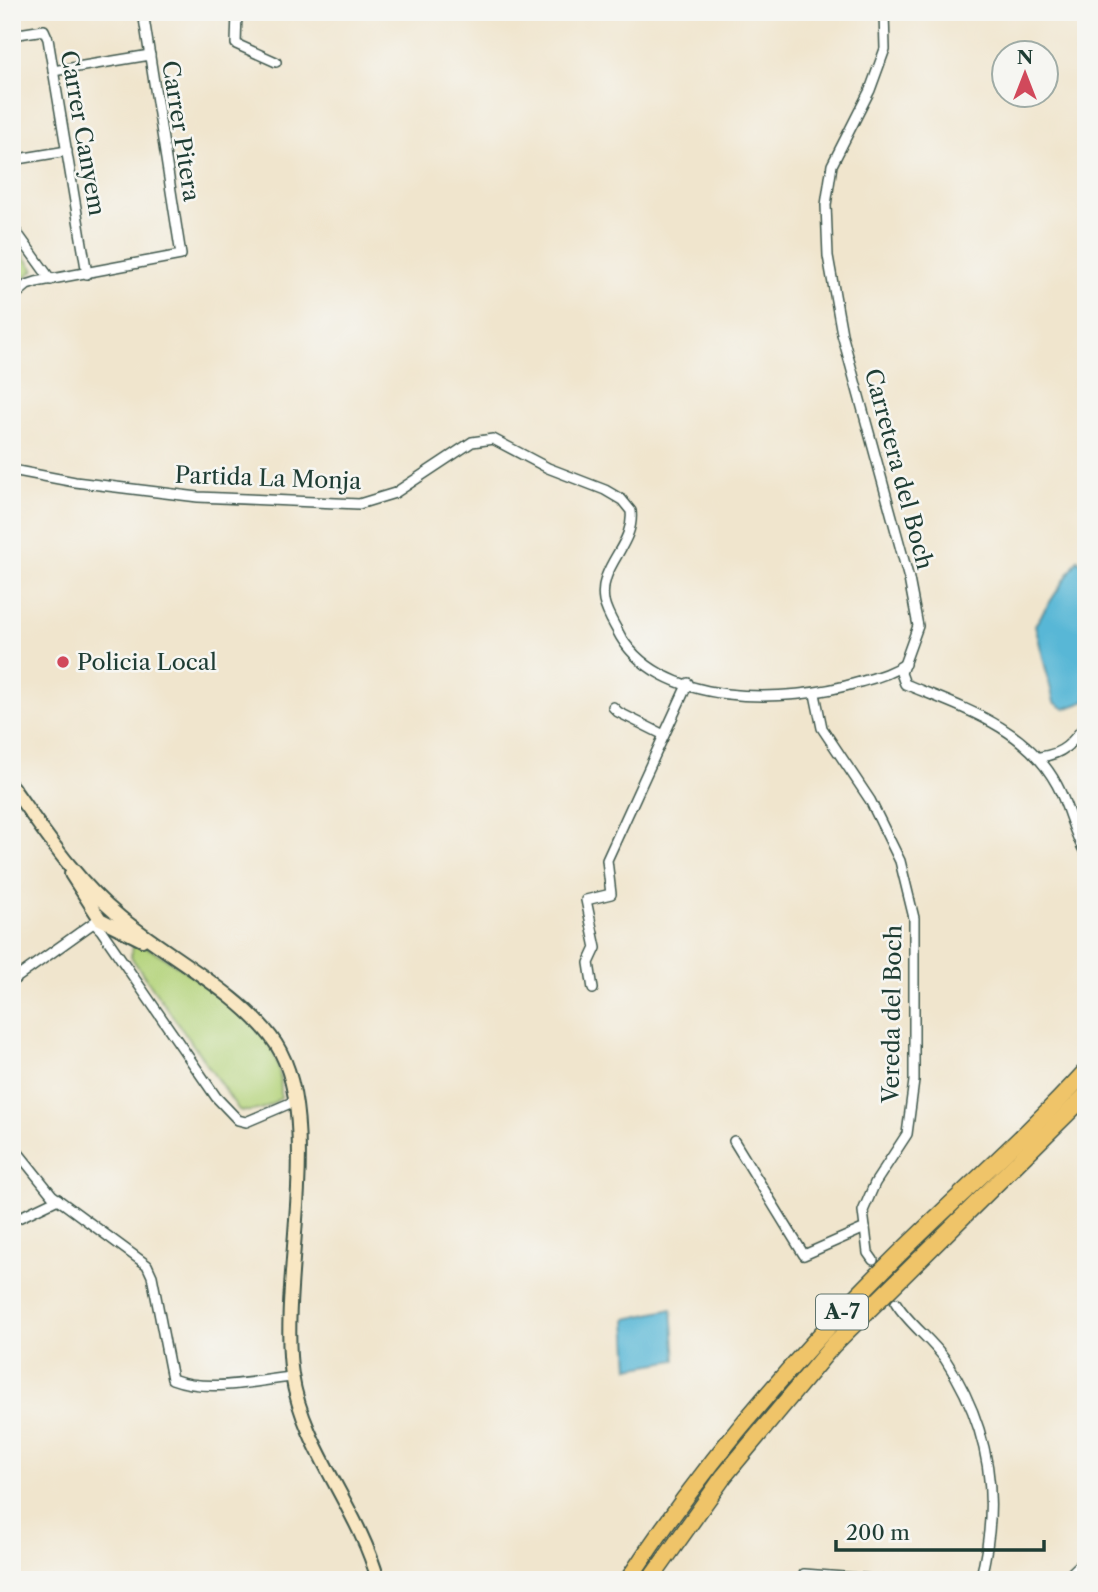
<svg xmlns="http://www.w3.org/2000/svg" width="1098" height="1592" viewBox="0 0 1098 1592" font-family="'Libre Caslon Text',serif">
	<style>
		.green { fill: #b4d37a; stroke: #6a8857; stroke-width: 2 }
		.water { fill: #58b7d6; stroke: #3c7a85; stroke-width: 2 }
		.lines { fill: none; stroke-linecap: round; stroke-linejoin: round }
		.street-casing { stroke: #3e564b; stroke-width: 12 }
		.secondary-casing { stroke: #3e564b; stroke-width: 16 }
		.highway-casing { stroke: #3e564b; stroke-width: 19 }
		.street { stroke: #fff; stroke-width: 9 }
		.secondary { stroke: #f9e7c3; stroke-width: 12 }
		.highway { stroke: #efc469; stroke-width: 16 }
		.poi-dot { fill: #d1495b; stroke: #f6f6f2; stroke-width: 2.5 }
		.labels { text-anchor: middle; stroke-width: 5; stroke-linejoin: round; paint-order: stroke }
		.shield { fill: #f6f6f2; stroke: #60746d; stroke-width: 2 }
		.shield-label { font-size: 21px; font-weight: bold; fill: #1f3d34 }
		.street-label { font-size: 23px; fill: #1f3d34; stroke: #f6f6f2 }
		.poi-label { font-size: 23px; fill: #1f3d34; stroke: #f6f6f2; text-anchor: start }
	</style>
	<rect width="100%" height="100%" fill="#f6f6f2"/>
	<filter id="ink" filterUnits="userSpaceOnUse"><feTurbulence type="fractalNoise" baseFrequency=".0143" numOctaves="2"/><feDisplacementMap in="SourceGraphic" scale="14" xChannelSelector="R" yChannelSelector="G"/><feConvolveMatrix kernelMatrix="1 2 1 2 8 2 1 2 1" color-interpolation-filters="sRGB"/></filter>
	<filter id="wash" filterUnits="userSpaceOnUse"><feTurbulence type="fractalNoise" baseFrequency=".00686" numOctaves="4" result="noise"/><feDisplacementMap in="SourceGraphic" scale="28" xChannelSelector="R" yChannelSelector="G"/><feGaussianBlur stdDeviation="1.57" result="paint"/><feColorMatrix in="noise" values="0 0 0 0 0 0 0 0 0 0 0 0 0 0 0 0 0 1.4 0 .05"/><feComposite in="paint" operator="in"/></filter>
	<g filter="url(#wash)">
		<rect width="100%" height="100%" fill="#f0e5cd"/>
		<g class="green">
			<polygon points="12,238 34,270 12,289"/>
			<path d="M139 944C172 958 250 1015 269 1044 279 1061 281 1077 281 1097 270 1107 254 1114 239 1110L131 957 133 946Z"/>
		</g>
		<g class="water">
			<polygon points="1078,559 1086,569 1086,701 1065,709 1054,702 1035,625"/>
			<polygon points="672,1309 676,1360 629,1368 626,1319"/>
		</g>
	</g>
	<g filter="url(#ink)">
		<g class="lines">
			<defs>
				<g id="street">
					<polyline points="237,12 236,44 276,62"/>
					<path d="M884 12 885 49 870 90 832 165 826 205 828 256 842 334 909 579 918 626 901 673 905 684C963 708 1026 727 1057 785 1069 807 1073 833 1086 854"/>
					<polyline points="12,35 44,30 48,39 87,274"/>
					<polyline points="53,71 150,55"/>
					<polyline points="12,160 67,151"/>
					<polyline points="12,226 51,280"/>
					<polyline points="12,298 27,285 36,282 181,255 143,12"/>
					<path d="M12 470 75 482 198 497 359 504 395 493 472 442 493 439 548 468 605 490 622 500 631 511C635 546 598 565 604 601 606 611 612 621 617 630 656 709 788 704 860 682 877 677 890 674 905 664"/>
					<polyline points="815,694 822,728 870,800 900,861 914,918 914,1081 907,1134 875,1183 863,1211 868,1253 873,1260"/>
					<polyline points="613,707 618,712 664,735"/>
					<path d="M1040 757C1064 754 1072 743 1086 724"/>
					<polyline points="94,923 101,930 216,1097 238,1120 246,1122 295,1101"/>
					<polyline points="12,981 96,921"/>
					<polyline points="593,989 589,963 596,948 586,900 611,894 607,860 688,683"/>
					<polyline points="734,1141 804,1255 865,1228"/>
					<path d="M12 1145 52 1195 147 1265 152 1276 172 1379C209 1393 253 1381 292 1377"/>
					<polyline points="12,1221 58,1199"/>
					<path d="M896 1303C909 1324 931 1339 945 1359 990 1427 1001 1502 980 1580"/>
					<polyline points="803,1580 804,1574 883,1580"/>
					<polyline points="1064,1580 1086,1559"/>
				</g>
				<g id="secondary">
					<path d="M12 787C45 833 76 881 120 917 167 956 244 995 276 1044 325 1120 278 1283 292 1375 303 1448 359 1509 378 1580"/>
					<polyline points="71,874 100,919 142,940"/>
				</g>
				<g id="highway">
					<path d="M628 1580C703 1465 795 1357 892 1261 956 1197 1025 1138 1086 1071"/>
					<polyline points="650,1580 724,1476 833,1345 1086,1095"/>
				</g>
			</defs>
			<use href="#street" class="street-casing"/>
			<use href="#secondary" class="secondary-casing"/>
			<use href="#highway" class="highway-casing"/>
			<use href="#street" class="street"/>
			<use href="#secondary" class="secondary"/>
			<use href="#highway" class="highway"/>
		</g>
	</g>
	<circle class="poi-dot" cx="63" cy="662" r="7"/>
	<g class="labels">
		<rect class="shield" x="816" y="1294.5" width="52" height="35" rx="5"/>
		<g class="shield-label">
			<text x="842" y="1319">A-7</text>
		</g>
		<g class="street-label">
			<text transform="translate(181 131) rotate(81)" y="8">Carrer Pitera</text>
			<text transform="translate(83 133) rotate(80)" y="8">Carrer Canyem</text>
			<text transform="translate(899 469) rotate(75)" y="8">Carretera del Boch</text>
			<text transform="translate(268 478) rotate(2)" y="8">Partida La Monja</text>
			<text transform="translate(892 1014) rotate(-89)" y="8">Vereda del Boch</text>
		</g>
		<g class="poi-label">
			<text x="77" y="670">Policia Local</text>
		</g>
	</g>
	<rect width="1098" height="1592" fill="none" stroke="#f6f6f2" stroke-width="42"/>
	<g transform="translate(1025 74)"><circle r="33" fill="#f6f6f2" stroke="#a0aca6" stroke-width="2"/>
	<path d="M0-5L12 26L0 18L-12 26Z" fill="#d1495b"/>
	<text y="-10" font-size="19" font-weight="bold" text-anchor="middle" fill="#1f3d34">N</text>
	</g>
	<path d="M836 1540v10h208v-10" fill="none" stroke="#1f3d34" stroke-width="3.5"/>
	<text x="846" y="1540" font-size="21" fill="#1f3d34" stroke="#f6f6f2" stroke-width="5" paint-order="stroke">200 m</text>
</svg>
